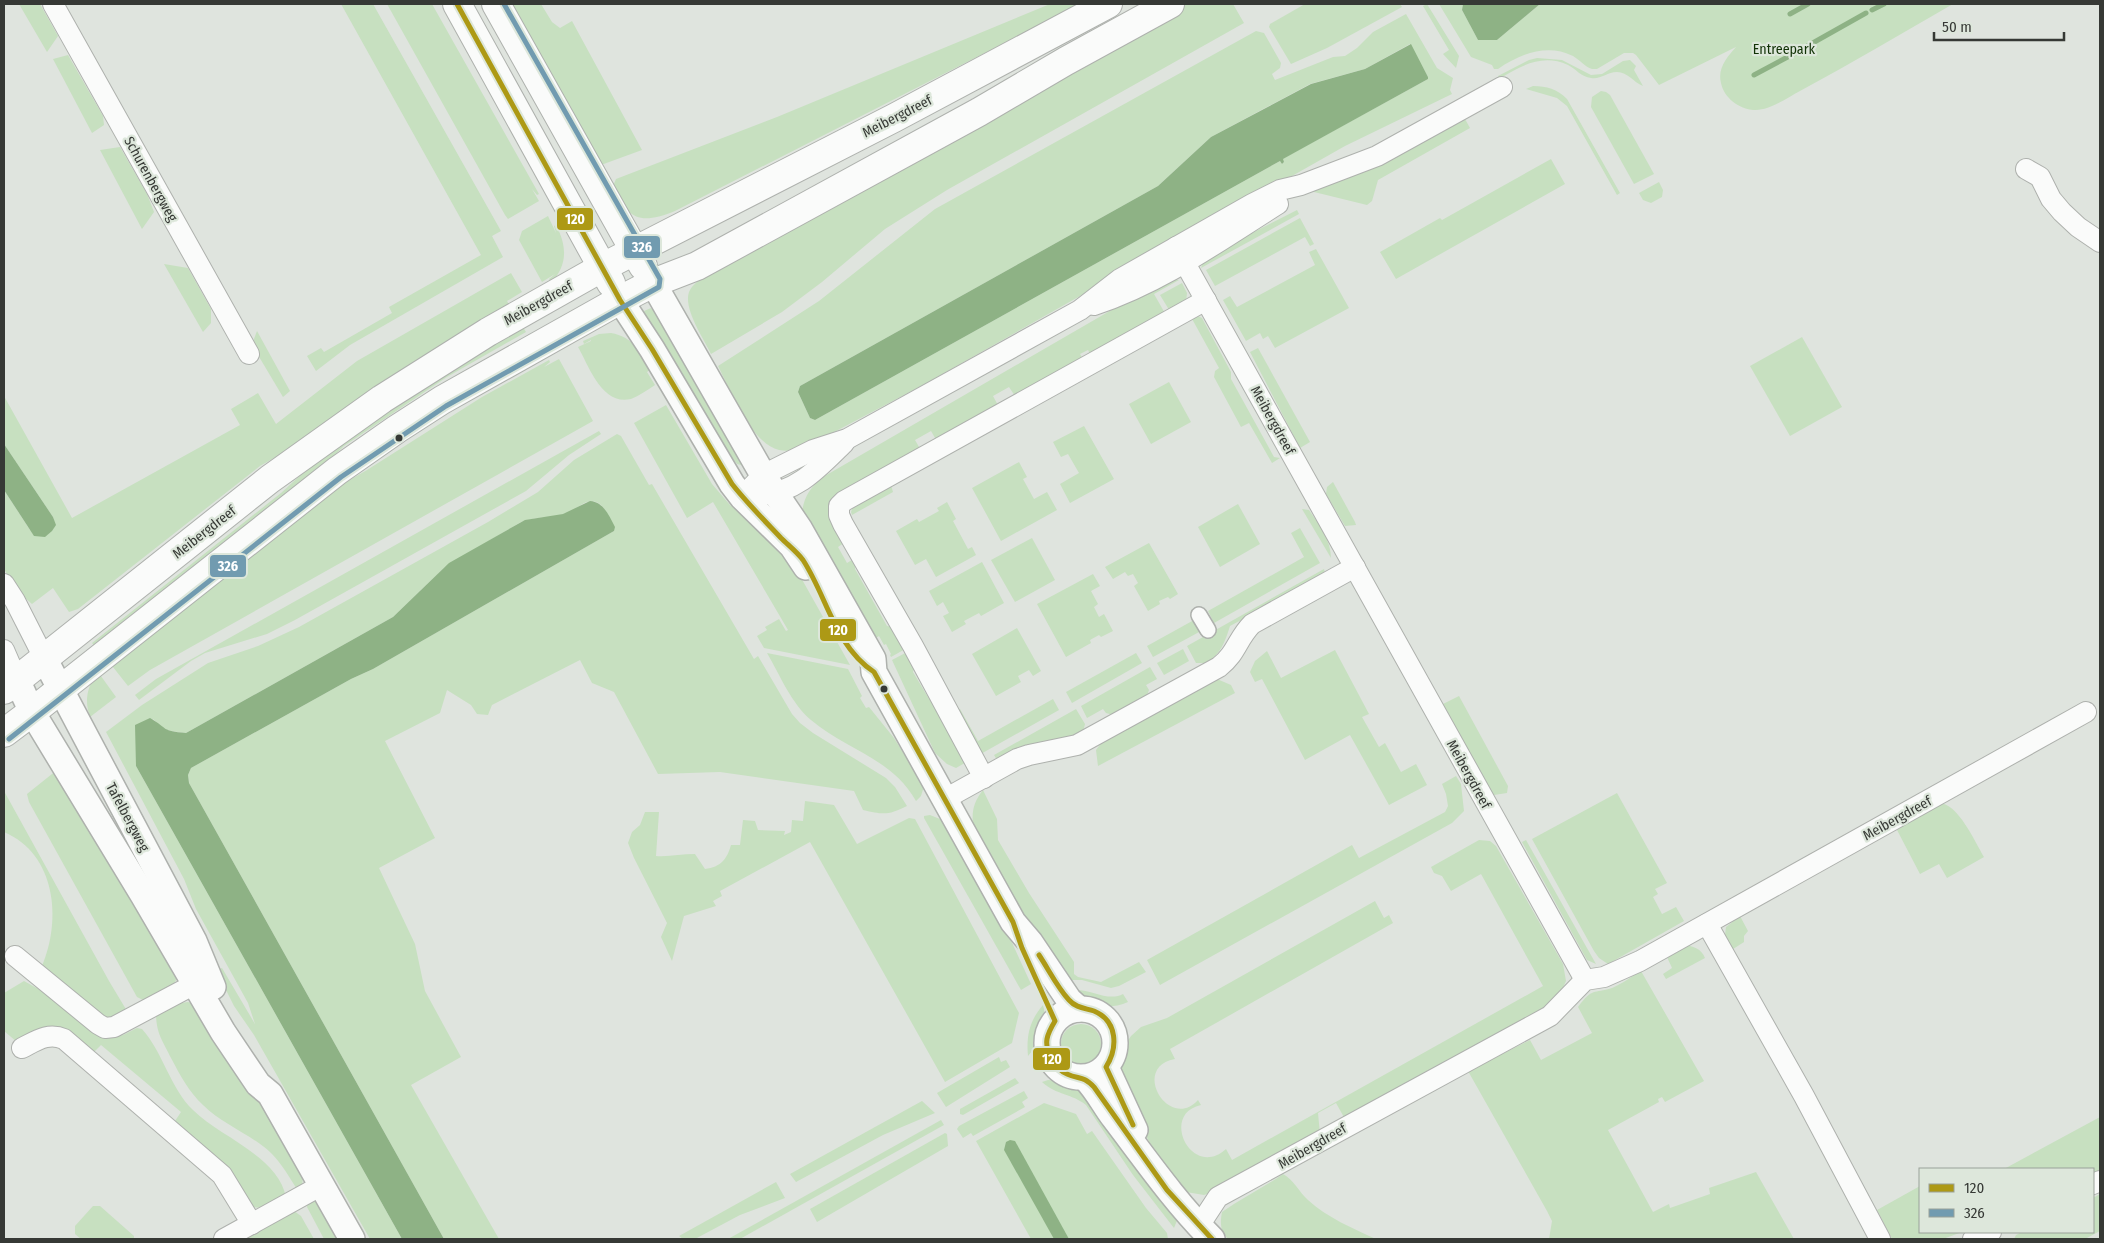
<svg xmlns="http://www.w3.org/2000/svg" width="2104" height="1243" viewBox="0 0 2104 1243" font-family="'Fira Sans Condensed',sans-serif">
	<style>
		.green { fill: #c7e0c0; fill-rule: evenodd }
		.water { fill: #8eb285 }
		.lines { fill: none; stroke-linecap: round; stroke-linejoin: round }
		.stream { stroke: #8eb285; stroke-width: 5 }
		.pedestrian-casing { stroke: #aeb1ad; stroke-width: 18 }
		.minor-casing { stroke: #aeb1ad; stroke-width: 22 }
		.tertiary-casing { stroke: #aeb1ad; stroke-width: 28 }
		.secondary-casing { stroke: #aeb1ad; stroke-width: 30 }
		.motorway-casing { stroke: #aeb1ad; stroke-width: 30 }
		.pedestrian { stroke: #fafbfa; stroke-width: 15 }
		.minor { stroke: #fafbfa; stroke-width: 20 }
		.tertiary { stroke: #fafbfa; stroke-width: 25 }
		.secondary { stroke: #fafbfa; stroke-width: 28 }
		.motorway { stroke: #fafbfa; stroke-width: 28 }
		.bus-1-casing { stroke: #dde7db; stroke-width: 9 }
		.bus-2-casing { stroke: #dde7db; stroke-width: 9 }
		.bus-1 { stroke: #ad9915; stroke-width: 5 }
		.bus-2 { stroke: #719bb0; stroke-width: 5 }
		.bus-dot { fill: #363935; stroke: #dde7db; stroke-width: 2 }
		.labels { text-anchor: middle; stroke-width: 4.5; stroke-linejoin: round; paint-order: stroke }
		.park-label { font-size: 14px; fill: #113206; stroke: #dde7db }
		.street-label { font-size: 14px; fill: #363935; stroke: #dde7db }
		.line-badge { stroke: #dde7db; stroke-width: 2 }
		.badge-label { font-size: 14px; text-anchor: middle; font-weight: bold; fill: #fff }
	</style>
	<rect width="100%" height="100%" fill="#dfe4de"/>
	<g class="green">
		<polygon points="19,4 40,4 58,36 47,52"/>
		<polygon points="341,4 373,4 501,231 492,236 503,257 350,345 316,371 307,356 321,348 324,352 392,313 389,307 481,255"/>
		<polygon points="387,4 432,4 539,194 537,195 532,189 539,201 508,219 505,215"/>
		<polygon points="507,4 541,4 552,22 560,28 572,21 642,150 601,165"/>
		<path d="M1050 4H1081L675 211C640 225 628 220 613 186L616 179 777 117Z"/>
		<path d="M1187 4H1233L1244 23 947 190 885 229 822 282 782 312 711 354C704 339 683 309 689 292 692 285 699 280 705 276Z"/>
		<polygon points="1305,4 1400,4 1402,7 1327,48 1291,64 1269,27 1270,24"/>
		<polygon points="1427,4 1459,56 1456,68 1443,54 1449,50 1423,6"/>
		<path d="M1439 4H1463L1462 10 1478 40H1497L1540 4H1953C1902 33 1852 63 1800 91 1787 98 1769 111 1754 110 1739 109 1724 98 1721 83 1717 68 1728 56 1736 47L1659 85 1636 55 1633 53H1624L1597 69H1592C1585 67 1580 60 1573 56 1547 43 1520 54 1498 69H1494L1492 65 1471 57Z"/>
		<path d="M1406 14 1437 68 1453 78 1450 90 1452 94 1345 146 923 385 806 447C797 450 788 452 779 450 750 442 731 391 718 366L819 301 935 209 1256 31 1264 33 1281 63 1280 68 1272 74 1275 80 1333 57 1345 56 1357 48 1373 32ZM1410 44 1428 77V79L1282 159 1284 162 1282 164 1280 161 815 420 810 418 798 392 800 386 1158 186 1211 137 1310 84 1365 69Z"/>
		<polygon points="68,55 103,116 104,125 92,133 53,59"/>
		<path d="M1537 58 1562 60 1591 75 1602 74 1623 61 1630 60 1636 66 1634 70 1643 86C1633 82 1628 72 1617 72 1607 72 1600 80 1591 78 1581 77 1576 69 1568 65 1542 53 1521 66 1499 79L1498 76 1529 60Z"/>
		<path d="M1533 86C1547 86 1557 89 1567 99L1620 193 1617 195 1567 106 1557 98 1526 89Z"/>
		<polygon points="1601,91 1606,92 1610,95 1654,174 1634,184 1591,107 1592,97"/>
		<polygon points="1465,119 1470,128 1378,180 1372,201 1367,205 1314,192 1314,190 1384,162"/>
		<polygon points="120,147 147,194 154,212 142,229 100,150"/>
		<polygon points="1551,159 1565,184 1396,279 1380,252 1440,218 1442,220"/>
		<polygon points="1659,182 1663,190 1662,197 1651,203 1643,200 1639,193"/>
		<polygon points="1297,210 1299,214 1201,268 1204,260 1209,255"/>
		<path d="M548 216 556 233 554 226 556 225C567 246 568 265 551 283L549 279 555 274 542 282 519 240 522 231Z"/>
		<polygon points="1300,218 1314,244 1310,246 1305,237 1215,286 1206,270"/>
		<polygon points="1316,249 1349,308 1275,348 1268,336 1263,339 1260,333 1246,341 1223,300 1230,296 1237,307 1315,265 1309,252"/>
		<polygon points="164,264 188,268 211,309 211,323 203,332"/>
		<polygon points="511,273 522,292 507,301 511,308 323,430 260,466 78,609 69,612 53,588 32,604 16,590 4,569 4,490 30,530 55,525 53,517 4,444 4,396 72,518 240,425 231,409 258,393 276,424 357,361"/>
		<path d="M1165 279 1179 280 1154 294 1166 315 1092 357 1088 350 1080 354 1084 361 1017 399 1009 387 993 396 1000 409 938 443 931 431 915 440 922 452 833 502 847 541 838 547 847 563 855 558V569L887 626 895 627 907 648 891 657 890 655 891 654 886 644 884 645 879 636 876 638 867 625 802 513C804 496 810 488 823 477Z"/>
		<polygon points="1182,283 1187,293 1186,302 1171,313 1160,295"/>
		<polygon points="651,308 658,315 736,453 741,462 741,465 737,464 725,449 674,361 645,318 644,311"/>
		<polygon points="1198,316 1202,318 1231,372 1231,379 1274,457 1280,458 1272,463 1249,423 1241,427 1214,377 1215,371 1219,368 1191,317"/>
		<polygon points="521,324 526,332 447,377 344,446 306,483 97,649 92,643 281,493 330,448"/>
		<polygon points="257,331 290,391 283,397 255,350 254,339"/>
		<path d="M611 333C633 337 640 351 650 370L647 372 655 385C647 390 639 396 631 399 602 406 589 366 578 347L591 341V340L584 344 583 341 599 334Z"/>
		<polygon points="1802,337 1842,407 1790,436 1750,366"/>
		<polygon points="1258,348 1310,442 1300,448 1250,352"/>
		<polygon points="559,359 593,421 150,670 128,686 109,662 320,497 367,470 482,397 549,360 550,362 544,367"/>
		<polygon points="1169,382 1191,422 1151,444 1129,404"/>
		<polygon points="666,405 712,484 730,505 750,520 795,567 850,665 764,648 757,636 767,630 765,627 779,619 786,631 788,630 713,502 687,518 634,423"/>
		<polygon points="1084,426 1114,479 1070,503 1060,484 1079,473 1068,454 1061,457 1053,442"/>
		<polygon points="599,431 601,434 569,455 526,491 295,620 267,634 205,653 191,661 139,700 135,695 156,679"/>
		<path d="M617 434 621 436 649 485 652 484 754 659 758 656 792 714 800 723 813 733 886 778 895 787 907 806C889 815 884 815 863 810L854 791 720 772 658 774 614 692 592 683 580 660 492 705 488 715 477 714 471 705 447 690 440 713 385 741 435 838 379 868 415 944 425 991 461 1057 411 1085 499 1239H444L189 783 188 775 191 768 351 679 373 669 614 531C610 523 606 505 596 502 586 498 576 510 567 513 552 519 536 516 521 522L445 567 393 617 186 733C169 731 166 732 153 719L136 766 402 1239H370L254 1035 234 1006 216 970 222 968 255 1024 248 1003 196 909 184 879 106 732 142 705 208 663 258 646 299 627 488 522 538 492 574 460Z"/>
		<polygon points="1019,462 1027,477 1023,479 1034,499 1047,492 1057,510 1001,541 972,488"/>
		<polygon points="890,482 893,492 852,515 851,512 855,501"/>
		<polygon points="1333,482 1355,522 1356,525 1345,526 1326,494 1327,487"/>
		<polygon points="947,502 956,519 953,521 968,549 972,547 976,555 936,577 926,559 915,565 896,531 917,519 919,522 939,511 937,508"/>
		<polygon points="1238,504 1260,544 1220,567 1198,527"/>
		<path d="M1302 509 1309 510C1319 524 1331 541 1331 558Z"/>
		<polygon points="1300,528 1320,563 1214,623 1208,611 1304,557 1291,533"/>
		<polygon points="1032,538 1055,580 1015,602 991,560"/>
		<polygon points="1149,543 1178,594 1170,599 1168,597 1159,601 1160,604 1148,611 1134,586 1138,583 1133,574 1128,576 1125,572 1113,579 1105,567"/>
		<polygon points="982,562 1004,603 981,616 979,613 964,621 966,624 952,632 943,616 949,613 943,602 937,606 929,591"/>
		<path d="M1324 569 1325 573 1323 576 1230 626C1225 642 1221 654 1206 663H1196L1187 646Z"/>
		<polygon points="1093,574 1100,586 1091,591 1098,604 1094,607 1099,617 1104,614 1113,631 1101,637 1099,635 1090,640 1091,643 1066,657 1037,604"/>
		<polygon points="1194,620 1201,631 1153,657 1147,646"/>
		<polygon points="1017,628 1041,671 1033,676 1029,670 1018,676 1021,682 996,696 972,654"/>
		<polygon points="1183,649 1189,661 1164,675 1157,663"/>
		<polygon points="1335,650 1369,714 1362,717 1379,747 1385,743 1401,772 1416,764 1427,785 1389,805 1350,735 1305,760 1262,679 1255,682 1250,672 1255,661 1267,651 1281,678"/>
		<polygon points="909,651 916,663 913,672 929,699 937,702 970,760 956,768 947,764 935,753 892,660"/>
		<path d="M767 653 848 669 862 696 860 698 866 708 869 707 894 738 904 754 908 752 925 783 921 796 916 801C892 758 846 750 811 720 791 703 780 675 767 653Z"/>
		<polygon points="1136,653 1142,663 1072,703 1066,692"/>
		<polygon points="1150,667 1157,679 1146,685 1149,690 1146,698 1113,715 1106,713 1103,709 1087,718 1081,706"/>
		<path d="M98 672 116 697 90 717C84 700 87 686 98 672Z"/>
		<polygon points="1217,679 1231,685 1235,693 1098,766 1096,750 1102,742 1212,681"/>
		<polygon points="1459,696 1508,786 1507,793 1494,795 1491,791 1443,704"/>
		<polygon points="1053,699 1059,710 979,755 955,711 960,709 978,741"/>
		<polygon points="1076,709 1085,724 1083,732 1069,737 1021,747 997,760 994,755"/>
		<polygon points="57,770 179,974 173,986 145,1001 137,997 29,802 27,794"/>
		<polygon points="1456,776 1461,784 1464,811 1452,823 1160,985 1147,960 1352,845 1359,858 1445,812 1448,806 1446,794 1442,784"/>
		<path d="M983 790 997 819 998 840 1029 893 1074 962V974L1078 977 1101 982 1139 962 1146 972 1119 986 1111 988 1082 980H1071L1064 983 975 836C971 817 971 805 983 790Z"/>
		<path d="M4 791 109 981 127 1011 113 1017H106L42 966C62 920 56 854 4 832Z"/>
		<polygon points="1617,793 1667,883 1655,889 1658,894 1653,897 1662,914 1676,907 1684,921 1608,964 1599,958 1594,951 1532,839"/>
		<path d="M805 801 834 805 857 844 909 818 915 819 1019 1013 1012 1043 945 1082 810 842 720 891 722 896 713 901 716 906 684 916 672 961 661 937 667 923 634 858 628 843 632 832 640 825 645 812H659L656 856C669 857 681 854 695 854L705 869C721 867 727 859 731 845H740L743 820 755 821 758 830 785 831 784 835 791 832 792 820 803 821Z"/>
		<path d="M1939 803C1958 803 1975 842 1984 857L1947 878 1939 864 1920 874 1897 830 1898 826Z"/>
		<polygon points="930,815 940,819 949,826 1008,934 1031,984 1021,990 924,818 924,816"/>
		<path d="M1479 840 1490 841 1496 846 1563 964 1566 981 1557 1001 1345 1119 1336 1103 1318 1113 1320 1134 1216 1191 1204 1195 1186 1192 1158 1159 1139 1122 1118 1068 1125 1045 1131 1036 1141 1027 1167 1018 1375 901 1384 918 1389 915 1393 923 1170 1049 1175 1059C1130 1067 1169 1132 1198 1100L1201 1105C1159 1114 1192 1180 1226 1149L1232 1160 1543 986 1481 874 1451 891 1442 876 1434 873 1431 867Z"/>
		<polygon points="1526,840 1596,964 1587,960 1522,842"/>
		<polygon points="1740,916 1748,931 1744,936 1744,942 1730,951 1725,935 1726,927"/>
		<path d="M1683 945C1693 946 1701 948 1705 958L1666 979 1663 974 1672 968 1667 957Z"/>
		<path d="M1641 971 1704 1081 1665 1102 1662 1097 1658 1099 1659 1102 1608 1130 1653 1212 1669 1204 1670 1208 1710 1194 1709 1188 1756 1172 1794 1239H1549L1552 1221 1547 1211 1468 1071 1530 1040 1541 1060 1592 1033 1578 1007C1593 987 1593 994 1612 988 1622 984 1632 976 1641 971Z"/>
		<path d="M24 981 42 991 89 1029 113 1037 123 1035 137 1028 142 1029C163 1052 170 1088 193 1110 220 1137 278 1156 286 1197L264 1208 252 1207 173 1124 181 1112 101 1045 92 1054 69 1033 17 1042 4 1031V993Z"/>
		<path d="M1075 990C1090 989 1109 1002 1123 994L1128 1002C1115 1008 1094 1009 1082 1000 1079 997 1077 993 1075 990Z"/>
		<path d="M188 1002 197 1005 251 1085 303 1175 302 1188 298 1191C290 1178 282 1164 271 1153 251 1134 223 1125 203 1105 189 1092 180 1075 171 1058 163 1041 157 1035 156 1016L181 1003Z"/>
		<path d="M1043 1005C1048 1022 1040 1042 1028 1056 1026 1035 1030 1020 1043 1005Z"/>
		<circle cx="1081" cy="1044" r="20"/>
		<polygon points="999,1057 1001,1062 1006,1060 1010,1067 946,1107 937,1093"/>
		<polygon points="1015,1078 1019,1083 963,1115 960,1114 960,1109"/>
		<path d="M1048 1080 1062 1081 1080 1087 1178 1218 1174 1228 1133 1175 1086 1105C1073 1094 1056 1095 1042 1082Z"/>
		<polygon points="1024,1091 1028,1098 1022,1102 1025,1107 973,1136 971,1133 963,1138 957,1129 959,1126"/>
		<polygon points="922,1101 935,1113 883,1135 796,1182 790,1174"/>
		<polygon points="1044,1103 1076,1114 1087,1134 1092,1131 1146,1208 1167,1233 1168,1239 1031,1239 976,1141"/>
		<polygon points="2100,1117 2100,1170 2093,1173 2093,1169 2004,1169"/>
		<polygon points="941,1120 944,1125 740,1239 728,1239"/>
		<polygon points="945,1133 947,1134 948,1146 817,1222 810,1209"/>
		<path d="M1283 1174C1294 1180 1299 1192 1308 1200 1328 1218 1352 1228 1376 1239H1228C1220 1231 1220 1223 1222 1212 1242 1198 1263 1188 1283 1174Z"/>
		<polygon points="776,1182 785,1198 740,1215 695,1239 683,1239 679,1236"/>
		<polygon points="1920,1186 1920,1232 1962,1232 1943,1239 1892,1239 1877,1210"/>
		<polygon points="2100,1194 2100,1231 2085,1239 2014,1239 2016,1235 2022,1232 2093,1232 2093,1198"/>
		<polygon points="308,1201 315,1201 338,1239 324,1239 307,1207"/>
		<polygon points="93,1206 100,1206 134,1236 134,1239 81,1239 75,1234 75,1226"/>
		<polygon points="294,1211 301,1216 314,1239 240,1239"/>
	</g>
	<g class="water">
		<polygon points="1463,4 1540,4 1497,40 1478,40 1462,10"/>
		<polygon points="1411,44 1428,77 1428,79 1283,159 1284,162 1282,164 1280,161 815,420 810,418 798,392 800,386 1158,186 1211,137 1311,84 1365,69"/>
		<polygon points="4,444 53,517 56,525 52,531 45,537 34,536 4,490"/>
		<path d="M590 501C604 502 609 516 615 527L614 531 373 669 351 679 191 768 188 775 189 783 444 1239H402L136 766 135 725 150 718C169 729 161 731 186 733L393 617 449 563 525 520 563 514Z"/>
		<polygon points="1010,1140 1015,1141 1069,1239 1054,1239 1004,1150 1006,1142"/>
	</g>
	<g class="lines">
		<g class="stream">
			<polyline points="1872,10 1884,4"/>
			<polyline points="1790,14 1808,4"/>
			<polyline points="1802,49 1866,13"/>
			<polyline points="1754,75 1797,52"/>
		</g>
		<defs>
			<polyline id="pedestrian" points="1199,615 1208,630"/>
			<g id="minor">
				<polyline points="53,4 249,354"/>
				<polyline points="2026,169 2040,177 2051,199 2062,212 2078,227 2100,242"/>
				<polyline points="1176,247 1585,980"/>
				<path d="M1094 305C1161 283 1219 241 1278 204"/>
				<path d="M761 495C798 492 819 467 844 443"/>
				<polyline points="742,497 763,475 813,450 847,439 1080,310 1120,279 1252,204 1280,190 1301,185 1377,156 1502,87"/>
				<polyline points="4,584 15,601 44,658"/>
				<polyline points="4,650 17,680"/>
				<polyline points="984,778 913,646 843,524 839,515 839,506 844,501 1206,300"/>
				<path d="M945 799 1017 759 1029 755 1077 745 1219 667C1237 653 1237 639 1252 624L1355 567"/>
				<polyline points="1707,924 1804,1096 1880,1239"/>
				<polyline points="15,956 98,1024 105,1028 114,1027 208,977"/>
				<path d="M22 1048C36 1041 48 1032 64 1039L222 1175 252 1224"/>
				<polyline points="2093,1184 2100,1181"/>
				<polyline points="1199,1226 1218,1197 1550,1016 1585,980 1604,977 1640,961 2086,712"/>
				<polyline points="224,1239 322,1185"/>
				<polyline points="1973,1239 1991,1232"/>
			</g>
			<g id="tertiary">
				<polyline points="653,283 763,475 799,528 873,659 874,672 1013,922 1030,942 1069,1000 1079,1009"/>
				<polyline points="620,300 652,349 732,484 742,497 792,546 806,567"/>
				<polyline points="44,658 194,941 213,987"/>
				<polyline points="17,680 32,712 143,895 223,1032 258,1084 270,1094 352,1239"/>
				<circle cx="1081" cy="1043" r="34"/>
				<polyline points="1106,1067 1135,1130"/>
				<path d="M1085 1078C1097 1090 1104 1105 1114 1118 1146 1160 1175 1202 1212 1239"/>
			</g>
			<g id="secondary">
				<polyline points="457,4 611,283"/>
				<polyline points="496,4 643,266"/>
				<polyline points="17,680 270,479 382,399 488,332 603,267 894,118 1108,4"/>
				<polyline points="32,712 337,471 397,429 442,400 620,300 653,283 697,266 979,112 1066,61 1170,4"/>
			</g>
			<g id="motorway">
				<polyline points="4,690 17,680"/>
				<polyline points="4,733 32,712"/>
			</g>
		</defs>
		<use href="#pedestrian" class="pedestrian-casing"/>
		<use href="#minor" class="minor-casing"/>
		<use href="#tertiary" class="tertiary-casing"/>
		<use href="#secondary" class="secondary-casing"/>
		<use href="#motorway" class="motorway-casing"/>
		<use href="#pedestrian" class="pedestrian"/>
		<use href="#minor" class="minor"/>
		<use href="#tertiary" class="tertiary"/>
		<use href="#secondary" class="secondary"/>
		<use href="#motorway" class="motorway"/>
		<defs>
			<g id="bus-1">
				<path d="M457 4 620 300 652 349 732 484C747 503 764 520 781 538 788 545 797 552 803 560 827 597 835 646 874 672L1013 922 1022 948 1055 1021C1052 1026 1048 1033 1047 1039 1045 1052 1055 1069 1067 1074 1080 1080 1082 1075 1094 1087L1167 1190 1212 1239"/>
				<path d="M1039 955C1049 970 1057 987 1069 1000 1076 1008 1085 1008 1094 1011 1118 1021 1118 1048 1106 1067L1133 1125"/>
			</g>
			<polyline id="bus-2" points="9,739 341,477 446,406 659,287 660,279 504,4"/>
		</defs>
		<use href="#bus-1" class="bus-1-casing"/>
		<use href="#bus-2" class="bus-2-casing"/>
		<use href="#bus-1" class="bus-1"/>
		<use href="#bus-2" class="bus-2"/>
	</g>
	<g class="bus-dot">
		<circle cx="399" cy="438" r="4.5"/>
		<circle cx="884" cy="689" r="4.5"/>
	</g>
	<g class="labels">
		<g class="park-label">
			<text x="1784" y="54">Entreepark</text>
		</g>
		<g class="street-label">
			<text transform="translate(897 116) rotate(-27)" y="5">Meibergdreef</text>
			<text transform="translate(151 179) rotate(61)" y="5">Schurenbergweg</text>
			<text transform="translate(538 303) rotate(-29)" y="5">Meibergdreef</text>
			<text transform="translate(1273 420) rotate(61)" y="5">Meibergdreef</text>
			<text transform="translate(204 532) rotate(-38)" y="5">Meibergdreef</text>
			<text transform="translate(1469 774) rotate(61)" y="5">Meibergdreef</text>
			<text transform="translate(128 817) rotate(62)" y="5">Tafelbergweg</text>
			<text transform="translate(1897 818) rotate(-29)" y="5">Meibergdreef</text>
			<text transform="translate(1312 1146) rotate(-30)" y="5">Meibergdreef</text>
		</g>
	</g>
	<g class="line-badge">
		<rect x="556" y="207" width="38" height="24" rx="5" fill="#ad9915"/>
		<rect x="623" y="235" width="38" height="24" rx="5" fill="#719bb0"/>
		<rect x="209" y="554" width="38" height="24" rx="5" fill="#719bb0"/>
		<rect x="819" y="618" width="38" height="24" rx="5" fill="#ad9915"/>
		<rect x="1032" y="1047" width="39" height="24" rx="5" fill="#ad9915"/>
	</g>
	<g class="badge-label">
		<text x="575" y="224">120</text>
		<text x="642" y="252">326</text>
		<text x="228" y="571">326</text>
		<text x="838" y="635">120</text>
		<text x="1052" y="1064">120</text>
	</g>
	<rect width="2104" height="1243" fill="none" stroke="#363935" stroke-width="10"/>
	<rect x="1919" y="1168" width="175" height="65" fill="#dde7db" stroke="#9aa199"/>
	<rect x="1929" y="1184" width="25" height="8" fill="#ad9915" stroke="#9aa199"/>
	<text x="1964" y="1193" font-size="15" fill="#363935">120</text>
	<rect x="1929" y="1209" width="25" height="8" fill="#719bb0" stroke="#9aa199"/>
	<text x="1964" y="1218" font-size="15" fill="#363935">326</text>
	<path d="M1934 32v8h130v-8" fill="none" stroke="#363935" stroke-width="2.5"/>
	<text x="1942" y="32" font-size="15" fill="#363935" stroke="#dde7db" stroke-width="4" paint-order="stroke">50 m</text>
</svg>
